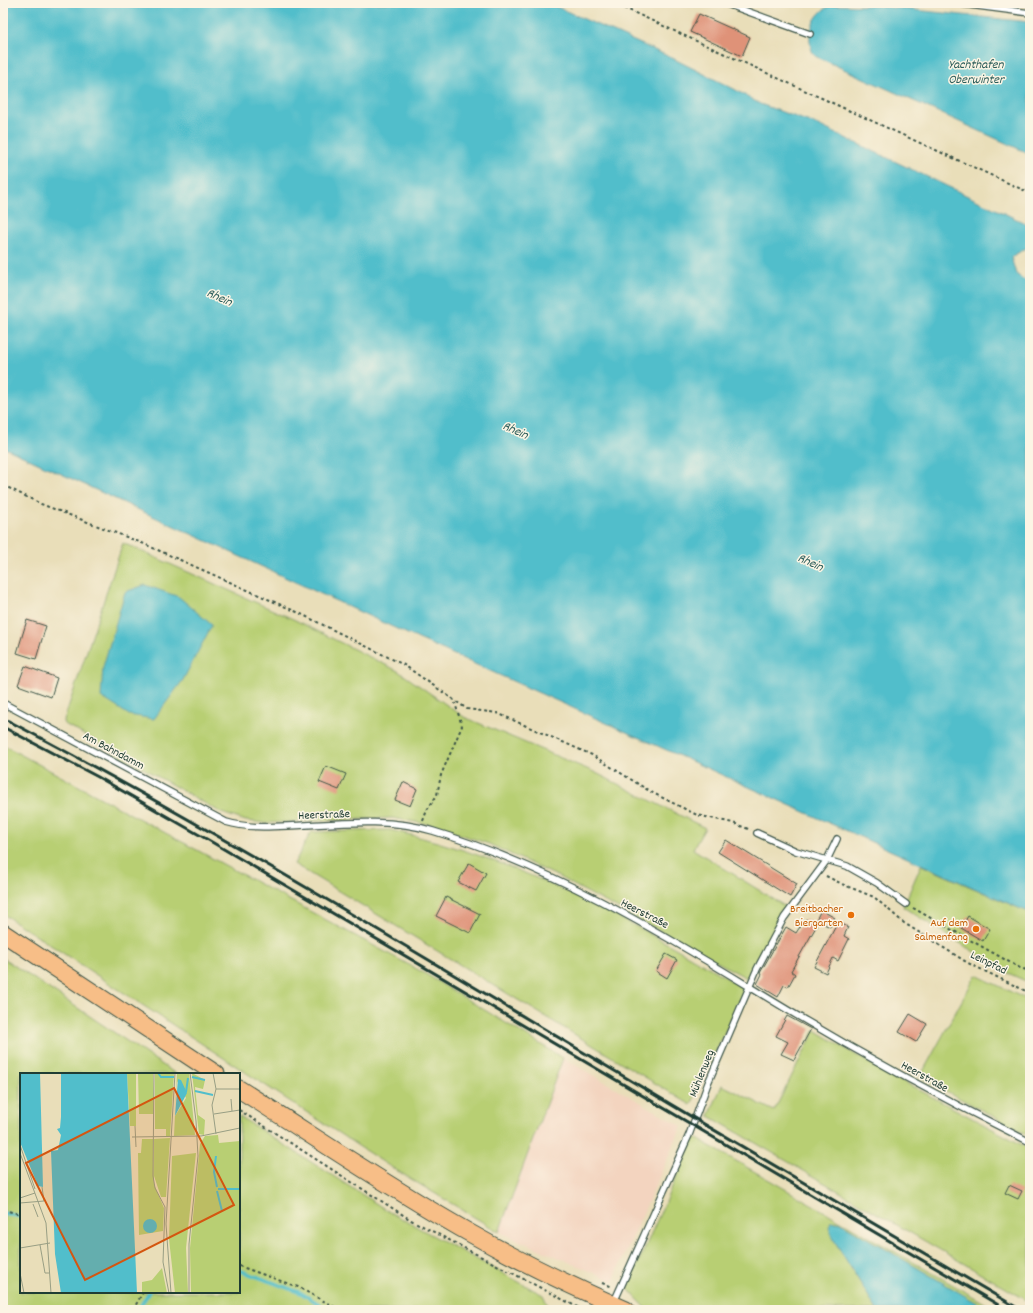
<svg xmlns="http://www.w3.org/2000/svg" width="1033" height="1313" viewBox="0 0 1033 1313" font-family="Dekko,sans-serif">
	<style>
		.built { fill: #f3d4bf }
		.green { fill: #b8cf73; stroke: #6c8654 }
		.water { fill: #51becb; stroke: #387e80 }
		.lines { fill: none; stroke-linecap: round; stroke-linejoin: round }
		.stream { stroke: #51becb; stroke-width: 3.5 }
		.building { fill: #df9278 }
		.lane-casing { stroke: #3d5548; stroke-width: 8 }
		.primary-casing { stroke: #3d5548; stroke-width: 19 }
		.path { stroke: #3d5548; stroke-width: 2; stroke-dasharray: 3 3; stroke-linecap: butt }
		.lane { stroke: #fff; stroke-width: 5.5 }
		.primary { stroke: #f7be87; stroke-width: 17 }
		.rail { stroke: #1f3d34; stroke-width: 3 }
		.food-dot { fill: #e8710a; stroke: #fcf5e5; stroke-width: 1.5 }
		.labels { text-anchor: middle; stroke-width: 3; stroke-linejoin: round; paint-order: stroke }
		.street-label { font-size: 12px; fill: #1f3d34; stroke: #fcf5e5 }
		.food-label { font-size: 12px; fill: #c56008; stroke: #fcf5e5; text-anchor: end }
		.water-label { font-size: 13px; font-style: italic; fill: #2c5d5a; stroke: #fcf5e5 }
		.inset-river { fill: none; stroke: #51becb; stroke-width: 2 }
		.inset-road { fill: none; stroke: #989e84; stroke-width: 1 }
		.view { fill: #d45610; fill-opacity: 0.15; stroke: #d45610; stroke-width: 2 }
		.inset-edge { fill: none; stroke: #1f3d34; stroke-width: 2 }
	</style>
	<rect width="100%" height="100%" fill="#fcf5e5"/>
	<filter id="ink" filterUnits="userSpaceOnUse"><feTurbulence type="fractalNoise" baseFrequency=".025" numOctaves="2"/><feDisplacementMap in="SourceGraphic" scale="8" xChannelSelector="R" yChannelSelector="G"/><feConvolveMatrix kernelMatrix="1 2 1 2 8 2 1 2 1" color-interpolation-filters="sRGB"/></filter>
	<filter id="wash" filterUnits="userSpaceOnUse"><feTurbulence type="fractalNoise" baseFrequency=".012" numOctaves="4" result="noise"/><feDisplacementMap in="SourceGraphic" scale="16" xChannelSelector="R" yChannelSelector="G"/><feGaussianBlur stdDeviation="0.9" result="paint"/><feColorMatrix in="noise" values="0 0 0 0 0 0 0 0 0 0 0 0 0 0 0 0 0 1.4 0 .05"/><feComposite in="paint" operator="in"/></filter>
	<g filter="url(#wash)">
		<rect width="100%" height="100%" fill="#e9deb9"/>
		<polygon class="built" points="563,1058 682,1126 613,1281 499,1232"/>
		<g class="green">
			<polygon points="123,543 293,619 398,671 464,717 594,772 705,828 693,849 786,907 747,978 555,875 489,844 433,825 392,818 265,823 246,821 222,813 63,723"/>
			<polygon points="3,745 424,973 563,1058 499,1232 386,1164 3,914"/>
			<path d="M390 830C518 858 634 922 745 989L691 1105 294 864 311 832Z"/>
			<polygon points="921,865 1030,913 1030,983 1006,972 903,907"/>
			<polygon points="3,958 176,1074 21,1074 21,1292 239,1292 239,1116 391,1213 543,1295 550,1310 3,1310"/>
			<polygon points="976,975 1030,1001 1030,1136 920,1077"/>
			<polygon points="815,1030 876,1067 1030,1149 1030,1302 709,1116 722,1085 774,1111"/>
			<polygon points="694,1137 997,1310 989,1310 841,1223 831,1221 834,1240 877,1310 647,1309 627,1288"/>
		</g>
		<g class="water">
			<polygon points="3,3 548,3 670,57 734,89 760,104 818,125 1029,225 1028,247 1011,257 1016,274 1030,284 1030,913 410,635 3,447"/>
			<path d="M833 5 876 6 1030 22V154L815 56C803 40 813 10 833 5Z"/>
			<polygon points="145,585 179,597 212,625 183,680 154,719 129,715 101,697 103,667 125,592"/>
			<polygon points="831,1221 841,1223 989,1310 877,1310 834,1240 829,1227"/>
		</g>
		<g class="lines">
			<g class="stream">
				<polyline points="3,1213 21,1217"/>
				<polyline points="239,1270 301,1293 329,1310"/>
				<polyline points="138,1310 149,1292"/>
			</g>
		</g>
		<g id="blocks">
			<g class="building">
				<polygon points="699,14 750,37 742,56 690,32"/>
				<polygon points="27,620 46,626 36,659 17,653"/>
				<polygon points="25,666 57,678 51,697 18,685"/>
				<polygon points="326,766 346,774 339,790 319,782"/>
				<polygon points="403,782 417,789 410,806 395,800"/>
				<polygon points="726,840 797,884 790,897 718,852"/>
				<polygon points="469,863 486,873 476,891 458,882"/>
				<polygon points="446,897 480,914 470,933 436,916"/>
				<polygon points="821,910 835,918 830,927 816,920"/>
				<polygon points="968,916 990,929 983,941 961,928"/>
				<polygon points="805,919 817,925 791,971 795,974 788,987 784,985 778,997 757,984 762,974 760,973 786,927 796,933"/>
				<polygon points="838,922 848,927 844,936 849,939 838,961 833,958 826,973 814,967"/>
				<polygon points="666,954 677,960 667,978 656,971"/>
				<polygon points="910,1014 927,1024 916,1042 899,1032"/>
				<polygon points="787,1016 811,1029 794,1060 781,1054 788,1042 776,1036"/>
				<polygon points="1009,1185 1022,1191 1018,1199 1005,1193"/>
			</g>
		</g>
	</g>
	<g filter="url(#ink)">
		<use href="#blocks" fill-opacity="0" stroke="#3d5548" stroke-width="1"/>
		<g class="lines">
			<defs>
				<g id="lane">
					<polyline points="724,3 810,34"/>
					<polyline points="954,3 1030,13"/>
					<path d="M3 703 226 822C246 828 267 827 287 826 335 824 387 817 433 831 547 865 657 930 758 992 846 1046 937 1096 1030 1142"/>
					<polyline points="757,833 796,851 847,866 877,883 906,904"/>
					<polyline points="614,1302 689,1135 708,1083 757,969 784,918 827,860 837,839"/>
				</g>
				<g id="primary">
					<polyline points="3,933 216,1074"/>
					<path d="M239 1089C315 1137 390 1188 468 1232 519 1261 573 1287 626 1310"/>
				</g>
			</defs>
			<use href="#lane" class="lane-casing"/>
			<use href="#primary" class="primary-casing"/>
			<g class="path">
				<polyline points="613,3 1030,193"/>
				<polyline points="3,485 41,504 142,543 297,612 404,665 467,709 497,713 592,755 651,792 697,815 733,823 751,830"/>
				<polyline points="423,821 427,810 437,795 441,775 462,726 455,703"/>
				<polyline points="826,876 844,885 874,897 904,923 968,963 1030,993"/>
				<polyline points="913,908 1020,968 1030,971"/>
				<polyline points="239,1110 411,1220 579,1308"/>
				<polyline points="3,1210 21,1214"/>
				<polyline points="239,1266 298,1287 340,1310"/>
				<polyline points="602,1283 613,1287"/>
				<polyline points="133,1310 143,1292"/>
			</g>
			<use href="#lane" class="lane"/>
			<use href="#primary" class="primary"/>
			<g class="rail">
				<path d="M3 718C209 826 408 948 608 1067 745 1149 883 1229 1021 1310"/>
				<polyline points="3,727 98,777 210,841 1007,1310"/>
			</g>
		</g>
	</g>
	<g class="food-dot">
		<circle cx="851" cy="915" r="4"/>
		<circle cx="976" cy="929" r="4"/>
	</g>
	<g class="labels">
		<g class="street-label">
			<text transform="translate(114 750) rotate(28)" y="4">Am Bahndamm</text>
			<text transform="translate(324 814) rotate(-2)" y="4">Heerstraße</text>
			<text transform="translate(645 913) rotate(27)" y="4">Heerstraße</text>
			<text transform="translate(989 962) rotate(26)" y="4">Leinpfad</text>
			<text transform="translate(701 1073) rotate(-68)" y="4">Mühlenweg</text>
			<text transform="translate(925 1076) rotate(29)" y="4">Heerstraße</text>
		</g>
		<g class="food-label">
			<text x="843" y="912">Breitbacher<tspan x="843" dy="14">Biergarten</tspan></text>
			<text x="968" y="926">Auf dem<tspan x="968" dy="14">Salmenfang</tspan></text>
		</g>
		<g class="water-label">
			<text x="976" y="68">Yachthafen<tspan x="976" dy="15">Oberwinter</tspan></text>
			<text transform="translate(220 296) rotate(24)" y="5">Rhein</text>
			<text transform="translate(516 429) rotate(24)" y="5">Rhein</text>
			<text transform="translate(811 561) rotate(24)" y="5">Rhein</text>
		</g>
	</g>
	<g transform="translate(20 1073)">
		<rect width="220" height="220" fill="#e9deb9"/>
		<path d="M107 0H116V53H110ZM118 0H133L134 41H119ZM135 0H154L150 63H146V56H135ZM157 0H169L175 62 154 63ZM157 8 166 25 155 43V42ZM172 0 185 7 183 16 175 14 178 42 185 47 184 62 179 61ZM198 62 199 70 220 68V220H171L170 175 180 71 185 63ZM150 65 146 124H141L134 103V66ZM122 66H133L134 111 144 135 143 158 119 162 118 80H121ZM176 80 166 175 168 220H155L149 166 152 83ZM142 195 147 220H122V209L132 207Z" fill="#b8cf73" fill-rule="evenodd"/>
		<path d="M0 0H20L23 114 18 113 0 69ZM41 0H107L117 220H41L35 181 31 78 38 77 41 62 37 56 40 55 41 44ZM158 6 161 7 167 20 155 43ZM123 153a7 7 0 1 1 14 0a7 7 0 1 1-14 0Z" fill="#51becb"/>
		<path class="inset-river" d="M138 0 141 4H154M172 4 185 7M175 18 193 22M166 19 168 5M196 83 194 99 197 114M198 116H220M197 118 202 138"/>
		<path class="inset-road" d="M134 0 133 103 135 115 145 134 143 189 149 220M193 0 196 16 192 32 196 61M196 16H220M211 26 212 38M194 41 220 37M115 53 116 74M112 64 181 63 220 55M0 72 15 116M0 80 26 150 31 220M0 125 15 120M0 130 24 128 22 114M13 131 18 144M20 172 25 200H29M0 175 30 170M0 200 4 220M151 220 146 151 155 0M169 220V171L178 83 176 48 170 0"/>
		<path class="view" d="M154 15 214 132 65 207 6 90Z"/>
		<rect width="220" height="220" class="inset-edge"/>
	</g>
	<rect width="1033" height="1313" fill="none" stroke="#fcf5e5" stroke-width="16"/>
</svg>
